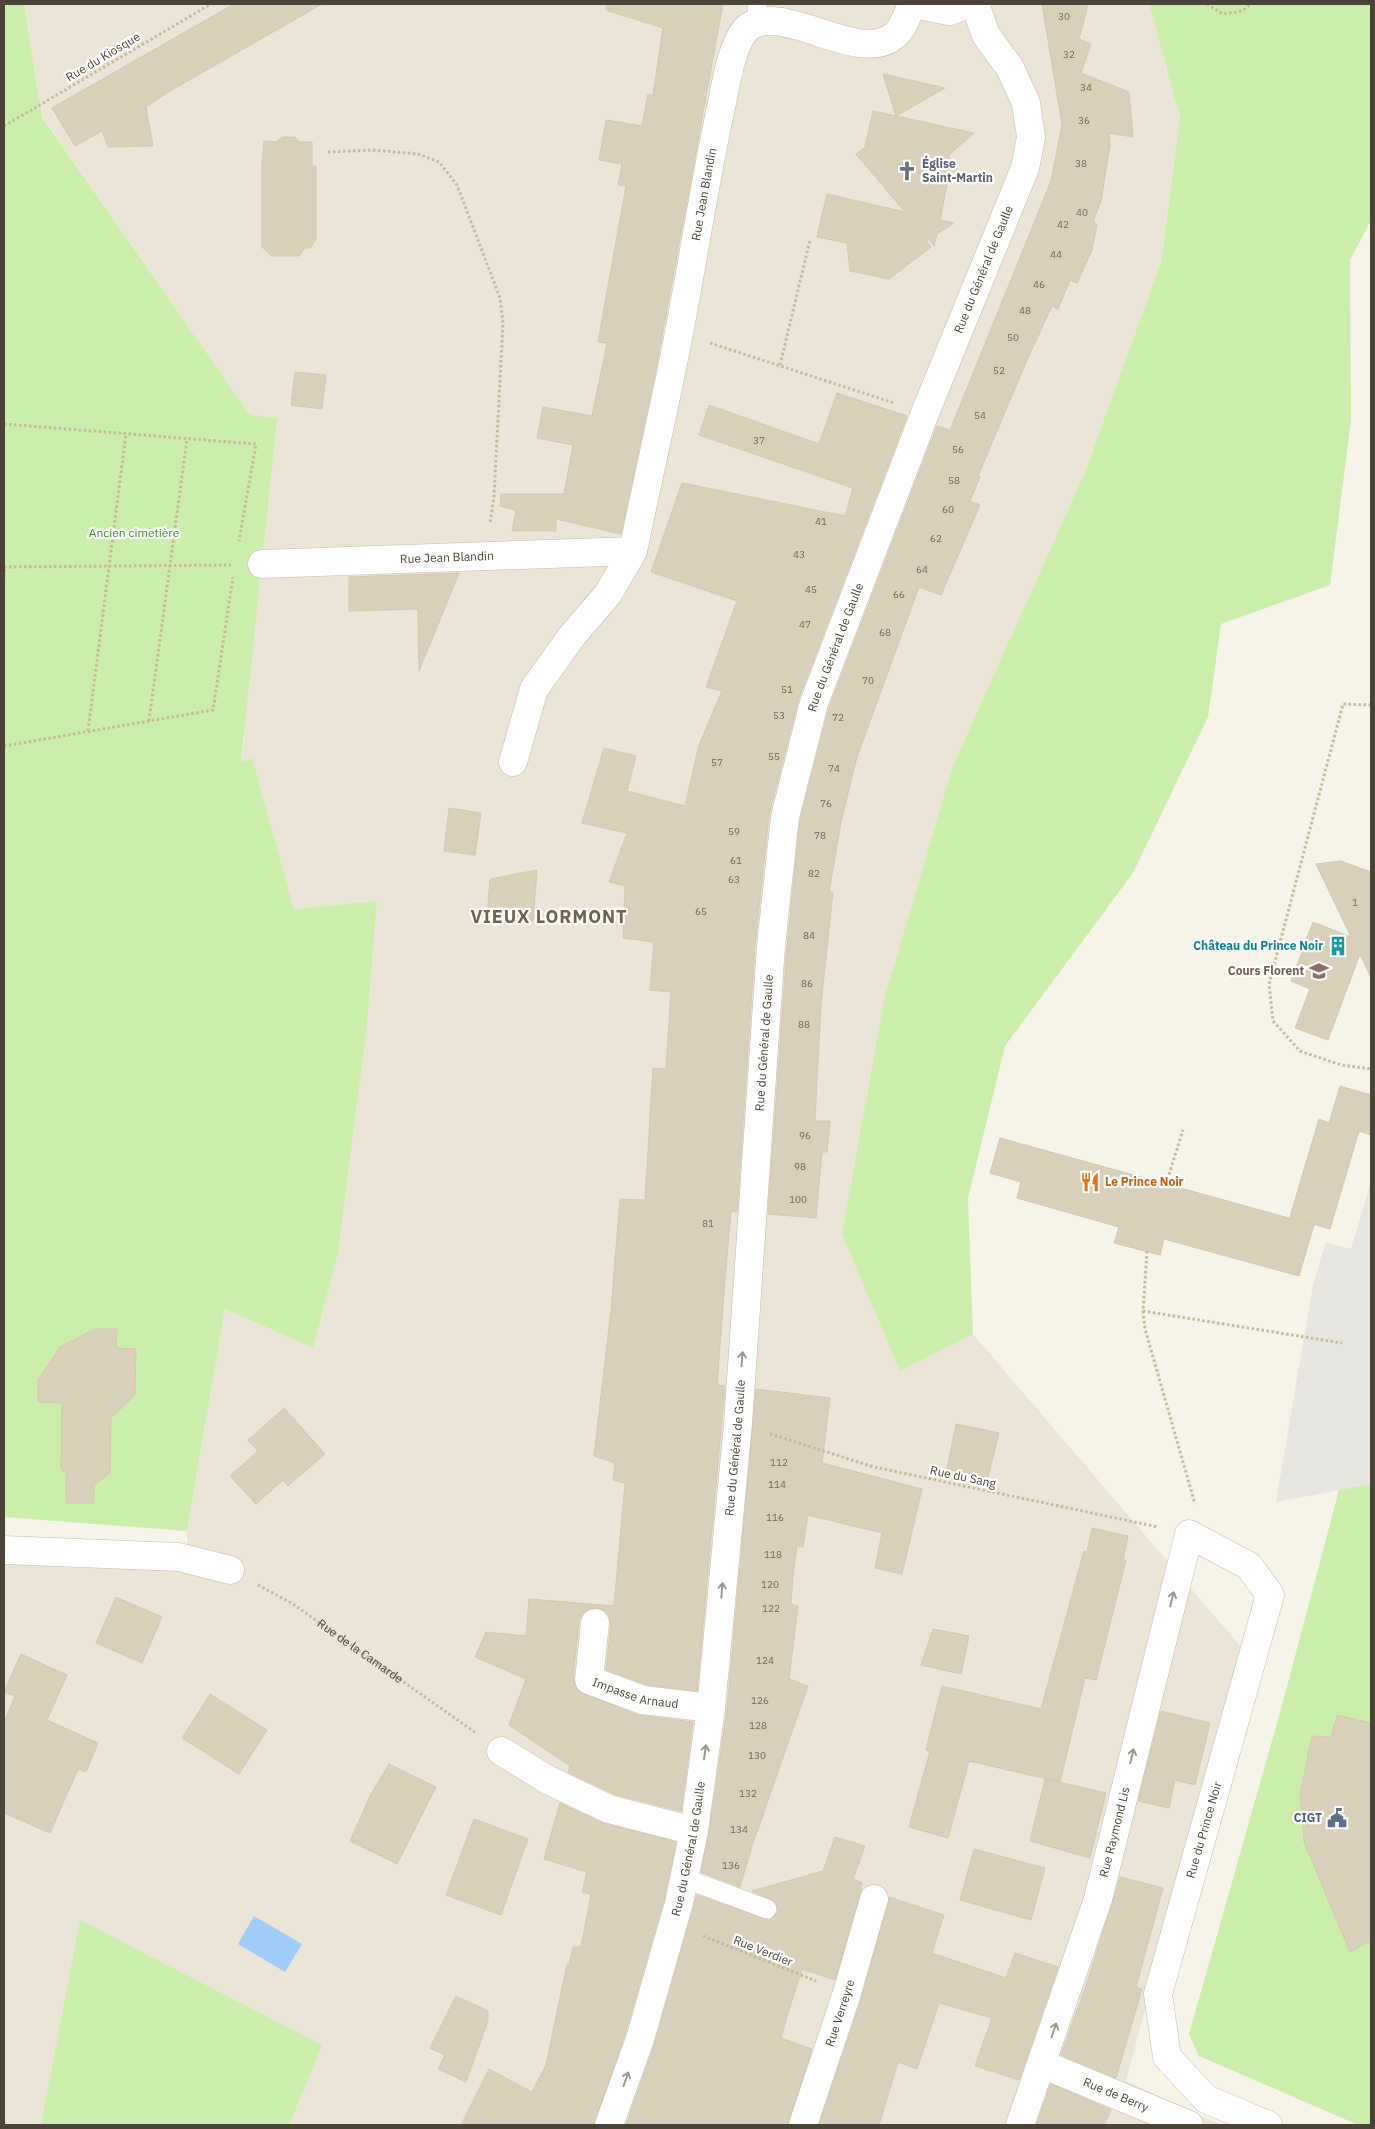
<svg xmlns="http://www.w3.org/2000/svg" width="1375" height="2129" viewBox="0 0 1375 2129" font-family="'IBM Plex Sans',sans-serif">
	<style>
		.residential { fill: #eae5d6 }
		.green { fill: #cceead }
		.parking { fill: #e7e5e0 }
		.water { fill: #9fcdf8 }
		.building { fill: #d9d0bc; stroke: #d4c8af }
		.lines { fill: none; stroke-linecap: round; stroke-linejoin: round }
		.lane-casing { stroke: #c3bcaa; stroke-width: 20 }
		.street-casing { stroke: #c3bcaa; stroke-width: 29 }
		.path { stroke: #c6b999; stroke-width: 3; stroke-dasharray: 2.5 2.5; stroke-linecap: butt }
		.lane { stroke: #fff; stroke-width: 19 }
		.street { stroke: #fff; stroke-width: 28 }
		.oneway { stroke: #9b9890 }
		.labels { text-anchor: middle; stroke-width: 4.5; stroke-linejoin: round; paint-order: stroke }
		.number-label { font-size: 10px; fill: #6e6758 }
		.street-label { font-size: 12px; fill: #4a4436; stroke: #fff }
		.worship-label { font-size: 12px; font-weight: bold; fill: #5b616d; stroke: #fff; text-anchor: start }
		.park-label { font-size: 12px; fill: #408422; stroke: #fff }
		.culture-label { font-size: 12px; font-weight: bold; fill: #0d838f; stroke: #fff; text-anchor: end }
		.education-label { font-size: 12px; font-weight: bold; fill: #785e54; stroke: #fff; text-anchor: end }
		.food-label { font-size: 12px; font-weight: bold; fill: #c56008; stroke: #fff; text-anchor: start }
		.service-label { font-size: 12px; font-weight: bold; fill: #4e5e75; stroke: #fff; text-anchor: end }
		.district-label { font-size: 18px; font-weight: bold; letter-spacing: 1px; fill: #6e634c; stroke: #fff }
	</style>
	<rect width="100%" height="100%" fill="#f6f3e8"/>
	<polygon class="residential" points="24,4 1149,4 1180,118 1161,262 1085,472 953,767 885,996 900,1371 973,1334 1242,1648 1126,2081 1221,2125 4,2125 4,1560 188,1570 187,1531 225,1309 313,1348 338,1254 367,1027 377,901 294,909 252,759 241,762 244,739 250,415 42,116"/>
	<g class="green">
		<polygon points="4,4 24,4 42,117 250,415 277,418 241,762 252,758 294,909 377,901 367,1027 338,1254 313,1348 225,1309 187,1531 4,1517"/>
		<polygon points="1149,4 1371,4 1371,220 1350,260 1351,420 1330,585 1221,624 1208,717 1133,873 1005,1046 968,1198 973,1334 900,1371 842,1234 885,996 953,766 1085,472 1161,262 1180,118"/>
		<polygon points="1371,1484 1371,2125 1358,2125 1199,2056 1189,2034 1281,1709 1339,1490"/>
		<polygon points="80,1920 322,2045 289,2125 41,2125"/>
	</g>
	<polygon class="parking" points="1371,1182 1371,1484 1276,1502 1313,1285 1326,1242 1351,1249"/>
	<polygon class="water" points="254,1916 302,1944 285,1972 238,1944"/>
	<g class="building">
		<polygon points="234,4 322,4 170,91 146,107 153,146 108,147 102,131 75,146 52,108"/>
		<polygon points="607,4 723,4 656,369 621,534 556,519 556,531 512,531 516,510 500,506 501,494 564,494 573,445 537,438 543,407 592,416 607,343 598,342 626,186 618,185 622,164 599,160 606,120 642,126 648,94 653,95 663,28 606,10"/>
		<polygon points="1042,4 1088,4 1079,39 1091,44 1081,73 1129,92 1133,137 1109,133 1110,145 1101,201 1093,222 1097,224 1092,250 1077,283 1070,280 1058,309 1052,306 1027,360 978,476 980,477 970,501 980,505 941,595 919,587 857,757 841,822 829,892 833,892 821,1004 815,1121 830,1121 827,1152 822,1152 816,1218 768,1214 787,947 800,820 829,708 937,426 950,430 1051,181 1062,125"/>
		<polygon points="883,74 945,88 896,116"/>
		<polygon points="873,111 974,133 948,156 957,169 949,174 940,220 954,223 937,234 934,246 929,239 926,241 931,247 889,279 850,271 847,243 817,237 827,194 905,212 856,154 865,147"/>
		<polygon points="282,137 295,137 300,142 312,142 312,166 316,166 316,238 311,248 305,248 299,256 272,256 262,247 262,166 264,141 276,142"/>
		<polygon points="295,372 326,375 322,409 291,405"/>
		<polygon points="837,393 907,416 799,698 769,815 755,945 737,1212 731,1211 725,1280 717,1385 725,1386 697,1691 647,1685 606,1670 611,1625 609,1616 604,1610 597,1608 589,1609 583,1613 579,1621 573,1678 578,1691 638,1715 693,1722 681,1811 614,1794 568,1772 570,1766 509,1725 526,1679 475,1657 486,1632 526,1636 529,1599 614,1606 625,1483 613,1480 615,1463 594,1456 611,1310 620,1199 645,1200 653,1068 666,1069 671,992 650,990 654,942 623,938 625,886 609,882 627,833 582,823 604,748 636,756 627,791 685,806 699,745 722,691 706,687 737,601 651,572 682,483 845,516 853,488 699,435 709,405 819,444"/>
		<polygon points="459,573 419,671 418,609 349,611 349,577"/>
		<polygon points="449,808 481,813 475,855 444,851"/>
		<polygon points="1341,861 1371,872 1371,978 1360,954 1328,1040 1295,1028 1310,989 1291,981 1313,922 1351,937 1316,864"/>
		<polygon points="537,870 533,921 487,918 490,879"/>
		<polygon points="1340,1086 1371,1095 1371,1135 1359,1131 1330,1229 1290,1217 1319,1119 1329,1123"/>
		<polygon points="1000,1138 1314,1225 1299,1276 1164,1239 1160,1255 1114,1243 1119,1227 1017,1198 1021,1182 990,1173"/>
		<polygon points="95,1329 117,1329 116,1348 136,1349 135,1395 111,1418 110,1473 94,1485 94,1503 66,1503 66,1474 61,1469 62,1403 38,1402 38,1380 60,1347"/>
		<polygon points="756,1389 830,1398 822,1463 922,1489 902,1574 875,1568 882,1533 808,1515 803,1547 797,1546 793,1576 791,1604 798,1606 789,1679 808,1686 752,1846 740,1887 701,1872 709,1833 727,1710"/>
		<polygon points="284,1408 325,1454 288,1486 283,1480 256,1504 230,1476 258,1451 248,1440"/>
		<polygon points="956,1424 999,1433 988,1477 947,1469"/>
		<polygon points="1092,1528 1128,1536 1123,1560 1126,1560 1096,1680 1085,1678 1060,1782 969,1761 948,1838 909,1827 930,1751 926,1750 942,1686 1041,1709 1084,1551 1087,1552"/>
		<polygon points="116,1597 162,1617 142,1663 96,1643"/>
		<polygon points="933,1629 969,1636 961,1674 921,1665"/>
		<polygon points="21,1654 67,1675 47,1720 98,1743 86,1772 78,1769 50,1833 4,1813 4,1723 15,1696 4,1692"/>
		<polygon points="210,1694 267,1730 239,1774 182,1738"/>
		<polygon points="1161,1711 1210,1723 1195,1785 1175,1780 1169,1808 1138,1801"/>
		<polygon points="1337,1715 1371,1723 1371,1941 1350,1952 1304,1842 1300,1794 1312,1736 1331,1737"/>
		<polygon points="389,1764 436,1787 397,1864 350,1841 371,1794"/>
		<polygon points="1045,1779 1106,1793 1090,1858 1030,1841"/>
		<polygon points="560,1803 605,1824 676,1842 664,1899 625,2034 594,2125 461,2125 489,2069 532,2092 546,2065 567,1964 569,1965 573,1947 581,1947 591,1894 582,1892 587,1872 544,1859"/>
		<polygon points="474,1819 528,1839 501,1915 446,1895"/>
		<polygon points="835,1837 865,1846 853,1879 862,1883 860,1888 862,1889 835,1980 802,1969 789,2010 781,2038 812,2049 788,2125 626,2125 655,2043 697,1895 769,1920 778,1912 776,1902 752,1891 823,1871"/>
		<polygon points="974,1849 1045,1868 1031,1920 960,1900"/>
		<polygon points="1120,1877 1163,1888 1136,1987 1142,1989 1116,2078 1061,2055 1089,1977"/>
		<polygon points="889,1897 944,1915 932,1953 1006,1978 1015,1953 1058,1967 1019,2080 975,2066 992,2018 939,2003 917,2069 898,2062 879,2125 819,2125 862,1997"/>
		<polygon points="456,1996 488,2011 488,2021 466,2082 438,2069 445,2055 430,2048"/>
		<polygon points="1051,2084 1111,2110 1104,2125 1036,2125"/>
	</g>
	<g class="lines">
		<defs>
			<g id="lane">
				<polyline points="757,4 758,20"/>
				<polyline points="684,1878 767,1909"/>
			</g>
			<g id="street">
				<polyline points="913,4 949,11 968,4"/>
				<path id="s2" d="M262 564 633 551C648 478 665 406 679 333 694 256 705 179 722 103 726 82 732 44 747 28 783 0 861 68 896 34 904 26 908 14 912 4"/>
				<polyline points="513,762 534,689 572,636 608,594 633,551"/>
				<polyline points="4,1550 179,1557 230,1570"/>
				<path id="s3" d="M595 1623 589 1680 643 1700 711 1708"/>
				<polyline points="501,1751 548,1780 609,1809 694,1831"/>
				<path id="s4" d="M1042 2064 1189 2125"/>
				<path id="s5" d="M609 2125 640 2039 679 1903 694 1831 711 1708 738 1424 771 946 785 817 814 703 925 413 1025 168 1031 137 1026 103 1010 68 986 35 975 4"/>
				<path id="s6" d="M803 2125 847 1993 874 1899"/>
				<path id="s7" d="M1020 2125 1098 1899 1189 1534 1249 1566 1270 1595 1158 1994 1167 2057 1206 2099 1268 2125"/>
			</g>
		</defs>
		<use href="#lane" class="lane-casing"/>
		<use href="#street" class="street-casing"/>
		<g class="path">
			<polyline points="1207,4 1223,14 1242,11 1251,4"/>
			<polyline points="4,126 211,4"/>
			<polyline points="328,152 373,150 418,154 439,162 457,185 500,298 503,323 494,496 490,524"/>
			<polyline points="710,343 894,403"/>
			<polyline points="780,365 810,240"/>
			<polyline points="4,424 256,444 239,541"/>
			<polyline points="4,567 231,565"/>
			<polyline points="4,577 5,567"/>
			<polyline points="1371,705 1343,704 1269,984 1273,1021 1300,1051 1341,1065 1371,1069"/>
			<polyline points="149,721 187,439"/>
			<polyline points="88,731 126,434"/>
			<polyline points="4,746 213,710 233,577"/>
			<polyline points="1166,1184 1183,1130"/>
			<polyline points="1147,1251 1143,1311 1145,1329 1195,1504"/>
			<polyline points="1143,1311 1342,1343"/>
			<polyline points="770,1434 874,1467 1158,1527"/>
			<path id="s1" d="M258 1585 293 1604 476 1733"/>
			<polyline points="703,1936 816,1981"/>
		</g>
		<use href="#lane" class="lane"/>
		<use href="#street" class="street"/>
	</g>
	<defs><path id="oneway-shaft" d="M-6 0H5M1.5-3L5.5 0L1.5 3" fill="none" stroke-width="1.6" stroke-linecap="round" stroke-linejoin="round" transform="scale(1.25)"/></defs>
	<g class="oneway">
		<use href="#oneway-shaft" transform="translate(742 1359) rotate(-86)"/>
		<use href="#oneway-shaft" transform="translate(722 1590) rotate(-85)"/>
		<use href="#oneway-shaft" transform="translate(1172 1599) rotate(-76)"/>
		<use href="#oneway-shaft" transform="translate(705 1752) rotate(-82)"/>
		<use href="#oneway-shaft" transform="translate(1132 1756) rotate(-76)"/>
		<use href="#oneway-shaft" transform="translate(1054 2030) rotate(-71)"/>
		<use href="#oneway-shaft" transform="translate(626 2079) rotate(-70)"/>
	</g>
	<defs>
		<symbol id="church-bare" viewBox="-9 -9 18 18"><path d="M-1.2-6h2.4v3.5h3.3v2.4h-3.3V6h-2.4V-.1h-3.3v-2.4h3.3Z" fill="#6b7280" stroke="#fff" stroke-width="2.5" paint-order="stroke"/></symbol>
		<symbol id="building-bare" viewBox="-9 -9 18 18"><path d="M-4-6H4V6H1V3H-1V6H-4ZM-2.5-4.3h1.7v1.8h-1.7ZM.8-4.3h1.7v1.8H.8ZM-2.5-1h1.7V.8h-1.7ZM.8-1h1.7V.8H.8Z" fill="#0f9aa8" stroke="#fff" stroke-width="2.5" paint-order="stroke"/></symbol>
		<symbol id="university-bare" viewBox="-9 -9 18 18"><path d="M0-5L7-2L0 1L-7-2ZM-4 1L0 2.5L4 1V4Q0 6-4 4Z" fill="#8d6e63" stroke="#fff" stroke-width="2.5" paint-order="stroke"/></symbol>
		<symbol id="restaurant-bare" viewBox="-9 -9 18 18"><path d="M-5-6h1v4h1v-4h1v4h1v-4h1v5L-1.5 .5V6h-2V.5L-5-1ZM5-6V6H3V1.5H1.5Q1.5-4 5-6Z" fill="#e8710a" stroke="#fff" stroke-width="2.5" paint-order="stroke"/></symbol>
		<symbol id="civic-bare" viewBox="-9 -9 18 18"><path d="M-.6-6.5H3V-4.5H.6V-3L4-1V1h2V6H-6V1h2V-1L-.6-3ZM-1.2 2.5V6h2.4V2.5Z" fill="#5c6f8a" stroke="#fff" stroke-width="2.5" paint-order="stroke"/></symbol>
	</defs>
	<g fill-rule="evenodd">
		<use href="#church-bare" x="893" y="157" width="28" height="28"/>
		<use href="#building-bare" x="1324" y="932" width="28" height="28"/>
		<use href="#university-bare" x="1305" y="957" width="28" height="28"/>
		<use href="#restaurant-bare" x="1076" y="1168" width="28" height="28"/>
		<use href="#civic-bare" x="1323" y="1804" width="28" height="28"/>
	</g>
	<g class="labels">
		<g class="number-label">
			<text x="1064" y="20">30</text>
			<text x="1069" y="58">32</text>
			<text x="1086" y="91">34</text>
			<text x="1084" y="124">36</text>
			<text x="1081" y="167">38</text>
			<text x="1082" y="216">40</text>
			<text x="1063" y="228">42</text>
			<text x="1056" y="258">44</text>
			<text x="1039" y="288">46</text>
			<text x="1025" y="314">48</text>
			<text x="1013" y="341">50</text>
			<text x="999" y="374">52</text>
			<text x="980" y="419">54</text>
			<text x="759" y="444">37</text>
			<text x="958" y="453">56</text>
			<text x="954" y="484">58</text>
			<text x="948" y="513">60</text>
			<text x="821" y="525">41</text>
			<text x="936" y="542">62</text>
			<text x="799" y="558">43</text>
			<text x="922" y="573">64</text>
			<text x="811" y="593">45</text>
			<text x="899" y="598">66</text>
			<text x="805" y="628">47</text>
			<text x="885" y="636">68</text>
			<text x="868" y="684">70</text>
			<text x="787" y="693">51</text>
			<text x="779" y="719">53</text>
			<text x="838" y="721">72</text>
			<text x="774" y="760">55</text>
			<text x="717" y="766">57</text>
			<text x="834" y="772">74</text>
			<text x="826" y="807">76</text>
			<text x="734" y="835">59</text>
			<text x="820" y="839">78</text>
			<text x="736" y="864">61</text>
			<text x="814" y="877">82</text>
			<text x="734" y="883">63</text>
			<text x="1355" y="906">1</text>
			<text x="701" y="915">65</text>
			<text x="809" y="939">84</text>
			<text x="807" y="987">86</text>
			<text x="804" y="1028">88</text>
			<text x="805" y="1139">96</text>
			<text x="800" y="1170">98</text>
			<text x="798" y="1203">100</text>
			<text x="708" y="1227">81</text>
			<text x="779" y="1466">112</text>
			<text x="777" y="1488">114</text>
			<text x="775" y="1521">116</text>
			<text x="773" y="1558">118</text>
			<text x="770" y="1588">120</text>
			<text x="771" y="1612">122</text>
			<text x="765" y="1664">124</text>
			<text x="760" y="1704">126</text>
			<text x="758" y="1729">128</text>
			<text x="757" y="1759">130</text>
			<text x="748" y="1797">132</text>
			<text x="739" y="1833">134</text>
			<text x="731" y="1869">136</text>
		</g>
		<g class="street-label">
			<text transform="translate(103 57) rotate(-31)" y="4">Rue du Kiosque</text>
			<text dy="4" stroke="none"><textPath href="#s2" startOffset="735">Rue Jean Blandin</textPath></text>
			<text dy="4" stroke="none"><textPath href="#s5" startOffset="1908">Rue du Général de Gaulle</textPath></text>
			<text dy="4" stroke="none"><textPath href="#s2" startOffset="185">Rue Jean Blandin</textPath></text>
			<text dy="4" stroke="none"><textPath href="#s5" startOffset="1502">Rue du Général de Gaulle</textPath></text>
			<text dy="4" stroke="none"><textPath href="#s5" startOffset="1098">Rue du Général de Gaulle</textPath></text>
			<text dy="4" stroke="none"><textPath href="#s5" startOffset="692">Rue du Général de Gaulle</textPath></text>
			<text transform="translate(963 1477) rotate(12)" y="4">Rue du Sang</text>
			<text dy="4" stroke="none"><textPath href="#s1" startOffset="122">Rue de la Camarde</textPath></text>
			<text dy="4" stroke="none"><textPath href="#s3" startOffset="106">Impasse Arnaud</textPath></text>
			<text transform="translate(1204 1830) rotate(-74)" y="4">Rue du Prince Noir</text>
			<text dy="4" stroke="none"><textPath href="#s7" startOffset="308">Rue Raymond Lis</textPath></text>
			<text dy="4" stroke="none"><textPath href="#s5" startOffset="288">Rue du Général de Gaulle</textPath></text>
			<text transform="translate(763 1951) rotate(22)" y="4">Rue Verdier</text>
			<text dy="4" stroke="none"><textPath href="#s6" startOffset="118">Rue Verreyre</textPath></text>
			<text dy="4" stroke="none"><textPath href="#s4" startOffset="80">Rue de Berry</textPath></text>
		</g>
		<g class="worship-label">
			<text x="922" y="168">Église<tspan x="922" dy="14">Saint-Martin</tspan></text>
		</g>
		<g class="park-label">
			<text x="134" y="537">Ancien cimetière</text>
		</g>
		<g class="culture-label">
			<text x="1323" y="950">Château du Prince Noir</text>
		</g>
		<g class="education-label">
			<text x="1304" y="975">Cours Florent</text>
		</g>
		<g class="food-label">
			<text x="1105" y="1186">Le Prince Noir</text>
		</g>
		<g class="service-label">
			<text x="1322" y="1822">CIGT</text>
		</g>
		<g class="district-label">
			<text x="549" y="923">VIEUX LORMONT</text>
		</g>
	</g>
	<rect width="1375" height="2129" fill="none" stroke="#4a4436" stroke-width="10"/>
</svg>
